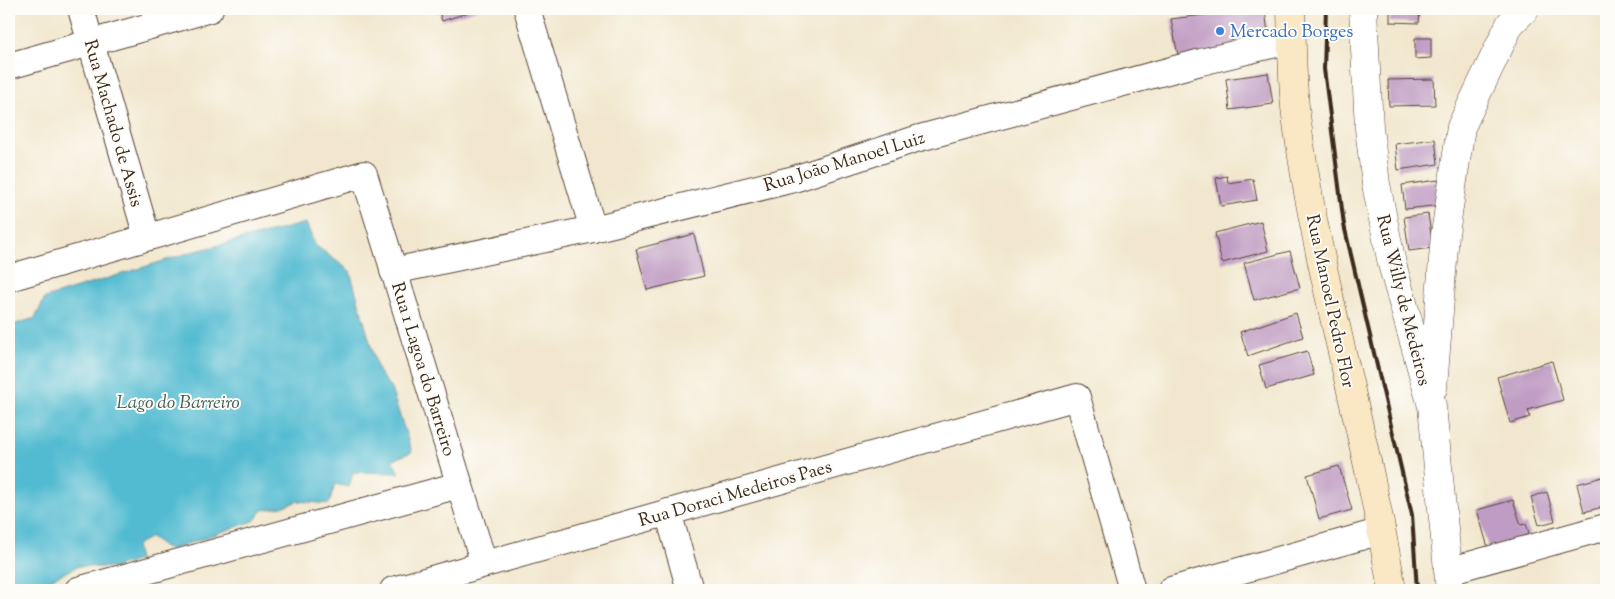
<svg xmlns="http://www.w3.org/2000/svg" width="1615" height="599" viewBox="0 0 1615 599" font-family="'Sorts Mill Goudy',serif">
	<style>
		.water { fill: #53bbd1; stroke: #477278 }
		.building { fill: #bf9cc3 }
		.lines { fill: none; stroke-linecap: round; stroke-linejoin: round }
		.minor-casing { stroke: #564638; stroke-width: 28 }
		.tertiary-casing { stroke: #564638; stroke-width: 29 }
		.secondary-casing { stroke: #564638; stroke-width: 29 }
		.minor { stroke: #fff; stroke-width: 26 }
		.tertiary { stroke: #fff; stroke-width: 28 }
		.secondary { stroke: #fae7c3; stroke-width: 28 }
		.rail { stroke: #3b2a1e; stroke-width: 4 }
		.shop-dot { fill: #3f7fe0; stroke: #fdfcf7; stroke-width: 2 }
		.labels { text-anchor: middle; stroke-width: 4; stroke-linejoin: round; paint-order: stroke }
		.shop-label { font-size: 18px; fill: #366cbe; stroke: #fdfcf7; text-anchor: start }
		.street-label { font-size: 18px; fill: #3b2a1e; stroke: #fdfcf7 }
		.water-label { font-size: 19px; font-style: italic; fill: #435d5d; stroke: #fdfcf7 }
	</style>
	<rect width="100%" height="100%" fill="#fdfcf7"/>
	<filter id="ink" filterUnits="userSpaceOnUse"><feTurbulence type="fractalNoise" baseFrequency=".02" numOctaves="2"/><feDisplacementMap in="SourceGraphic" scale="10" xChannelSelector="R" yChannelSelector="G"/><feConvolveMatrix kernelMatrix="1 2 1 2 8 2 1 2 1" color-interpolation-filters="sRGB"/></filter>
	<filter id="wash" filterUnits="userSpaceOnUse"><feTurbulence type="fractalNoise" baseFrequency=".0096" numOctaves="4" result="noise"/><feDisplacementMap in="SourceGraphic" scale="20" xChannelSelector="R" yChannelSelector="G"/><feGaussianBlur stdDeviation="1.12" result="paint"/><feColorMatrix in="noise" values="0 0 0 0 0 0 0 0 0 0 0 0 0 0 0 0 0 1.4 0 .05"/><feComposite in="paint" operator="in"/></filter>
	<g filter="url(#wash)">
		<rect width="100%" height="100%" fill="#f2e7ce"/>
		<polygon class="water" points="306,223 315,245 350,271 378,371 391,389 412,452 392,460 399,473 353,472 349,487 335,484 329,504 298,501 282,507 263,510 254,521 169,550 151,537 136,545 139,560 113,568 79,566 27,590 9,590 9,326 35,318 45,298 192,252"/>
		<g id="blocks">
			<g class="building">
				<polygon points="438,9 479,9 442,21"/>
				<polygon points="1251,9 1265,9 1269,42 1179,61 1171,19"/>
				<polygon points="1390,9 1420,9 1419,23 1390,22"/>
				<polygon points="1415,38 1431,38 1431,58 1415,59"/>
				<polygon points="1268,73 1273,104 1230,110 1226,79"/>
				<polygon points="1434,79 1435,105 1389,106 1388,80"/>
				<polygon points="1435,139 1438,164 1398,170 1395,144"/>
				<polygon points="1227,176 1228,183 1253,179 1257,200 1221,206 1216,178"/>
				<polygon points="1438,180 1442,205 1405,209 1402,185"/>
				<polygon points="1428,214 1433,248 1409,251 1404,217"/>
				<polygon points="1261,221 1268,251 1222,263 1215,233"/>
				<polygon points="694,234 704,276 647,290 636,249"/>
				<polygon points="1290,251 1300,288 1254,300 1244,263"/>
				<polygon points="1296,313 1303,337 1248,356 1240,332"/>
				<polygon points="1307,351 1314,375 1266,389 1259,365"/>
				<polygon points="1552,361 1563,400 1528,410 1530,417 1510,423 1497,377"/>
				<polygon points="1339,466 1352,510 1319,519 1307,475"/>
				<polygon points="1606,476 1606,506 1584,512 1577,484"/>
				<polygon points="1547,492 1555,521 1539,525 1531,497"/>
				<polygon points="1513,500 1521,525 1526,524 1531,539 1489,551 1477,510"/>
			</g>
		</g>
	</g>
	<g filter="url(#ink)">
		<use href="#blocks" fill-opacity="0" stroke="#564638" stroke-width="1"/>
		<g class="lines">
			<defs>
				<g id="minor">
					<polyline points="81,9 147,237"/>
					<polyline points="527,9 593,229"/>
					<polyline points="9,66 210,9"/>
					<polyline points="393,271 593,229 794,179 916,139 1201,62 1292,40"/>
					<polyline points="9,278 364,174 484,564"/>
					<polyline points="668,512 690,590"/>
					<polyline points="1448,571 1606,527"/>
					<polyline points="78,590 459,485"/>
					<polyline points="393,590 1077,397 1132,590"/>
					<polyline points="1171,590 1382,531"/>
				</g>
				<g id="tertiary">
					<polyline points="1363,9 1369,128 1376,184 1392,264 1432,406 1450,590"/>
					<polyline points="1433,388 1445,234 1461,127 1510,24 1525,9"/>
				</g>
				<path id="secondary" d="M1291 9C1292 41 1292 75 1295 107 1315 271 1366 428 1392 590"/>
			</defs>
			<use href="#minor" class="minor-casing"/>
			<use href="#tertiary" class="tertiary-casing"/>
			<use href="#secondary" class="secondary-casing"/>
			<use href="#minor" class="minor"/>
			<use href="#tertiary" class="tertiary"/>
			<use href="#secondary" class="secondary"/>
			<polyline class="rail" points="1326,9 1324,69 1344,225 1412,515 1417,590"/>
		</g>
	</g>
	<circle class="shop-dot" cx="1220" cy="31" r="5"/>
	<g class="labels">
		<g class="shop-label">
			<text x="1230" y="37">Mercado Borges</text>
		</g>
		<g class="street-label">
			<text transform="translate(114 123) rotate(74)" y="6">Rua Machado de Assis</text>
			<text transform="translate(844 161) rotate(-17)" y="6">Rua João Manoel Luiz</text>
			<text transform="translate(1404 300) rotate(76)" y="6">Rua Willy de Medeiros</text>
			<text transform="translate(1331 301) rotate(78)" y="6">Rua Manoel Pedro Flor</text>
			<text transform="translate(424 369) rotate(73)" y="6">Rua 1 Lagoa do Barreiro</text>
			<text transform="translate(735 493) rotate(-16)" y="6">Rua Doraci Medeiros Paes</text>
		</g>
		<g class="water-label">
			<text x="178" y="408">Lago do Barreiro</text>
		</g>
	</g>
	<rect width="1615" height="599" fill="none" stroke="#fdfcf7" stroke-width="30"/>
</svg>
